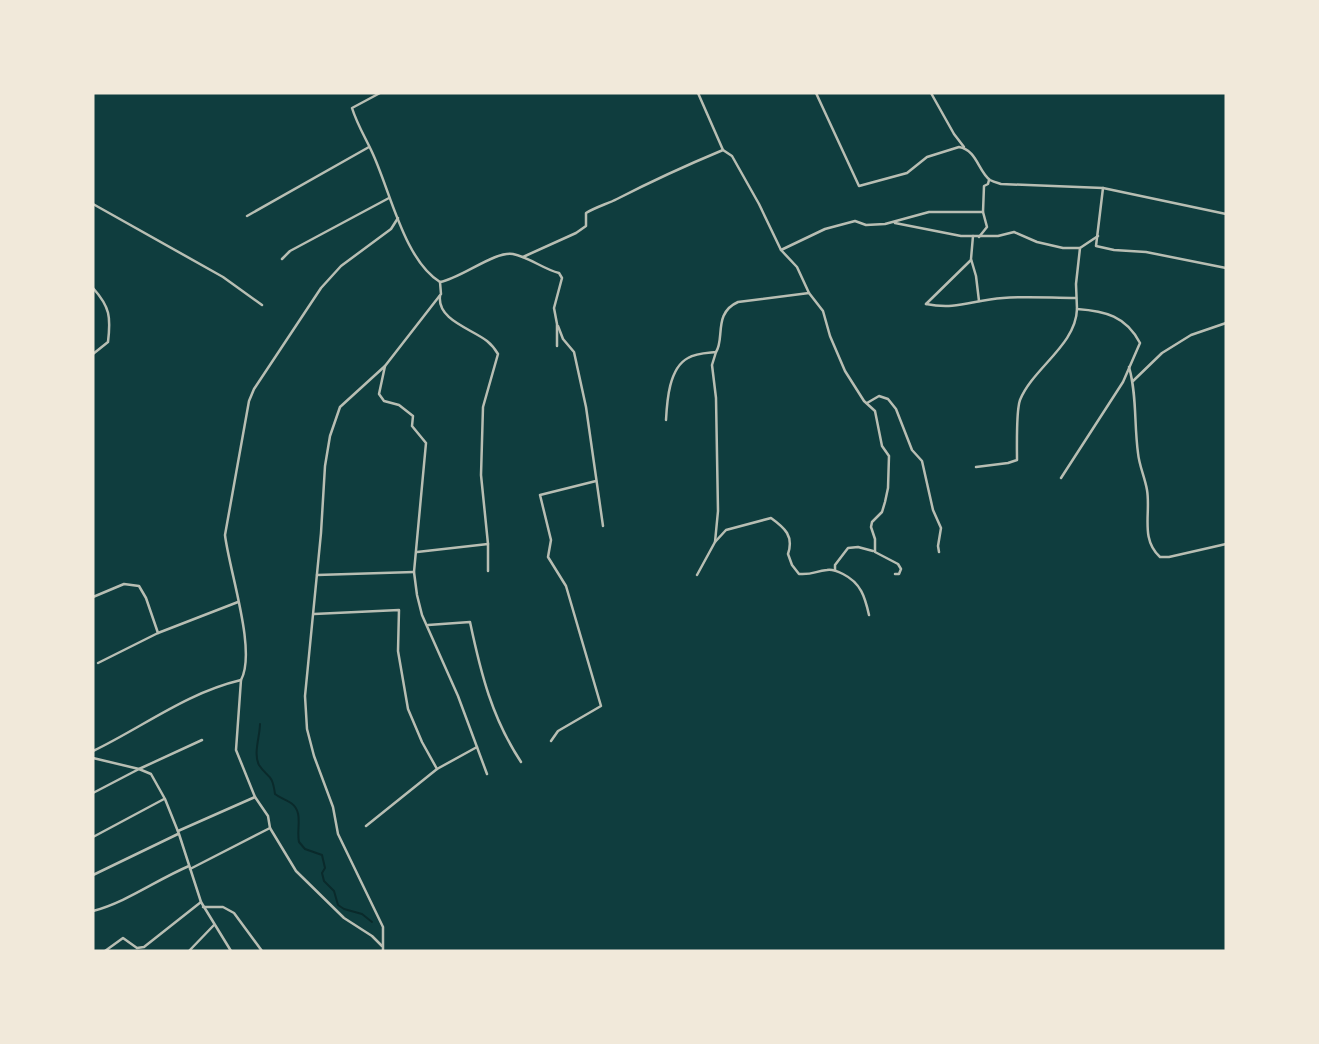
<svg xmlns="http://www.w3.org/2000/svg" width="1319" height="1044" viewBox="0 0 1319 1044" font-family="'PT Sans Narrow',sans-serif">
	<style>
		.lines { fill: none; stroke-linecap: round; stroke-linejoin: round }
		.stream { stroke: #0a2a2b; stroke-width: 2 }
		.minor { stroke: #b8beb3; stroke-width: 2.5 }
	</style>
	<rect width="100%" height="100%" fill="#0f3d3e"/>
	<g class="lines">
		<path class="stream" d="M260 724C260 736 253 754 259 765 268 779 272 772 275 794 280 798 285 799 291 803 304 812 296 829 299 842L305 849 322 855 325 868 322 873 324 881 334 891 338 905 344 909 362 914 372 922"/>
		<g class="minor">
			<polyline points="93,93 94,93"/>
			<path d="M380 93 352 108C357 124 365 137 372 152 390 190 404 260 440 282 462 278 494 251 513 254 529 257 543 269 559 273L562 278 554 308 557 324V346"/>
			<polyline points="698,93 723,150 732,156 759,204 781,250 797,267 809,293 823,311 830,336 845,371 864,401 875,411 882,446 889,456 888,488 885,502 882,512 872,522 871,527 875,539 875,552 898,564 901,569 899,574 895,574"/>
			<path d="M816 93 859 186 907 173 927 157 959 147C977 150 978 171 990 180 994 182 998 183 1001 184L1103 188 1226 214"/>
			<polyline points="931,93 954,134 964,147"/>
			<polyline points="1103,188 1096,246 1114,250 1146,252 1226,268"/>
			<polyline points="93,204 223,277 262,305"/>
			<polyline points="247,216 369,147"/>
			<polyline points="895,223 961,236 998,236 1014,232 1037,242 1063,248 1080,248"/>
			<polyline points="973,236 971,259 976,276 979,301"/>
			<polyline points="979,237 987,227 983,212"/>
			<polyline points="781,250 825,229 855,221 866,225 885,224 929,212 983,212 984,186 988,184 989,180"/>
			<path d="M523 257 576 233 586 226V213C596 207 607 204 617 199 652 181 687 165 723 150"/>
			<polyline points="282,259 290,251 389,198"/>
			<path d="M93 288C110 307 111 317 108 342L93 354"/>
			<path d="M440 296C437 320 472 329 487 341 492 345 495 349 498 354L483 407 481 475 488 544"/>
			<path d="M926 304C958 310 972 300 1003 298 1027 296 1052 298 1076 298"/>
			<polyline points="926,304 971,260"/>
			<polyline points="558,326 563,339 574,352 586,407 603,526"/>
			<polyline points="385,366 379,394 384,401 399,405 413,416 412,426 426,443 414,572 417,595 422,615 458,696 487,774"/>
			<path d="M1129 367C1137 395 1134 424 1138 453 1139 465 1145 478 1147 490 1151 513 1140 539 1160 557H1169L1226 544"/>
			<polyline points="1133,381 1162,353 1191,335 1226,323"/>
			<polyline points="867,403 879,396 888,399 896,409 912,450 922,461 933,510 941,528 938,546 939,552"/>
			<path d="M666 420C667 401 669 368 688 358 696 353 707 353 716 352 725 339 713 313 738 302L809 293"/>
			<path d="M976 467 1008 463 1017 460C1017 447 1016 411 1020 400 1033 368 1076 345 1077 309"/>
			<path d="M1061 478 1123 382 1140 343C1126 316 1105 311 1077 309L1076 284 1080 248 1098 236"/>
			<path d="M715 542 726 530 771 518C785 528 794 536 788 554L792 565 799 574C814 575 815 571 827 570 832 569 839 572 843 574 861 583 865 597 869 615"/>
			<polyline points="417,552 488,544 488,571"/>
			<polyline points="835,570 835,565 848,548 858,547 873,551"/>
			<polyline points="317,575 414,572"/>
			<polyline points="697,575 715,542 718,511 716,398 712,365 716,352"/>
			<polyline points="93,597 124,584 139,586 146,598 158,633"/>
			<polyline points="314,614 399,610 398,651 408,709 422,742 437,769"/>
			<path d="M428 625 470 622C481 674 492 718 521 762"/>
			<polyline points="98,663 158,633 238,602"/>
			<polyline points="551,741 558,731 601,706 566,586 548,557 551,540 540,495 596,481"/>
			<path d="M93 751C143 727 186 693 241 680"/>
			<polyline points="93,758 139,769 202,740"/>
			<polyline points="93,793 139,769 151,774 165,799 179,834 201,902 231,951"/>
			<polyline points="366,826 437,769 477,747"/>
			<polyline points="178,831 255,797"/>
			<polyline points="93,837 164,799"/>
			<polyline points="190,869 270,828"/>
			<polyline points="93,875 178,834"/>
			<polyline points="203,907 223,907 234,913 262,951"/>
			<path d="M93 911C127 902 156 880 189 866"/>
			<path d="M382 946 372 936 344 918 296 871 270 828 268 816 255 797 236 750 241 680C257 651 229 570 225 535L249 401 254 389 321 288 341 266 391 229 398 218"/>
			<polyline points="105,951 123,938 137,948 144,947 201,902"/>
			<polyline points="189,951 214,925"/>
			<polyline points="383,951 383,927 338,834 333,807 314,756 307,729 305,696 321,533 325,466 330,436 340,407 385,366 441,294 440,282"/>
		</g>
	</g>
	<rect width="1319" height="1044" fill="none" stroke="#f1e9da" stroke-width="189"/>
</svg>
